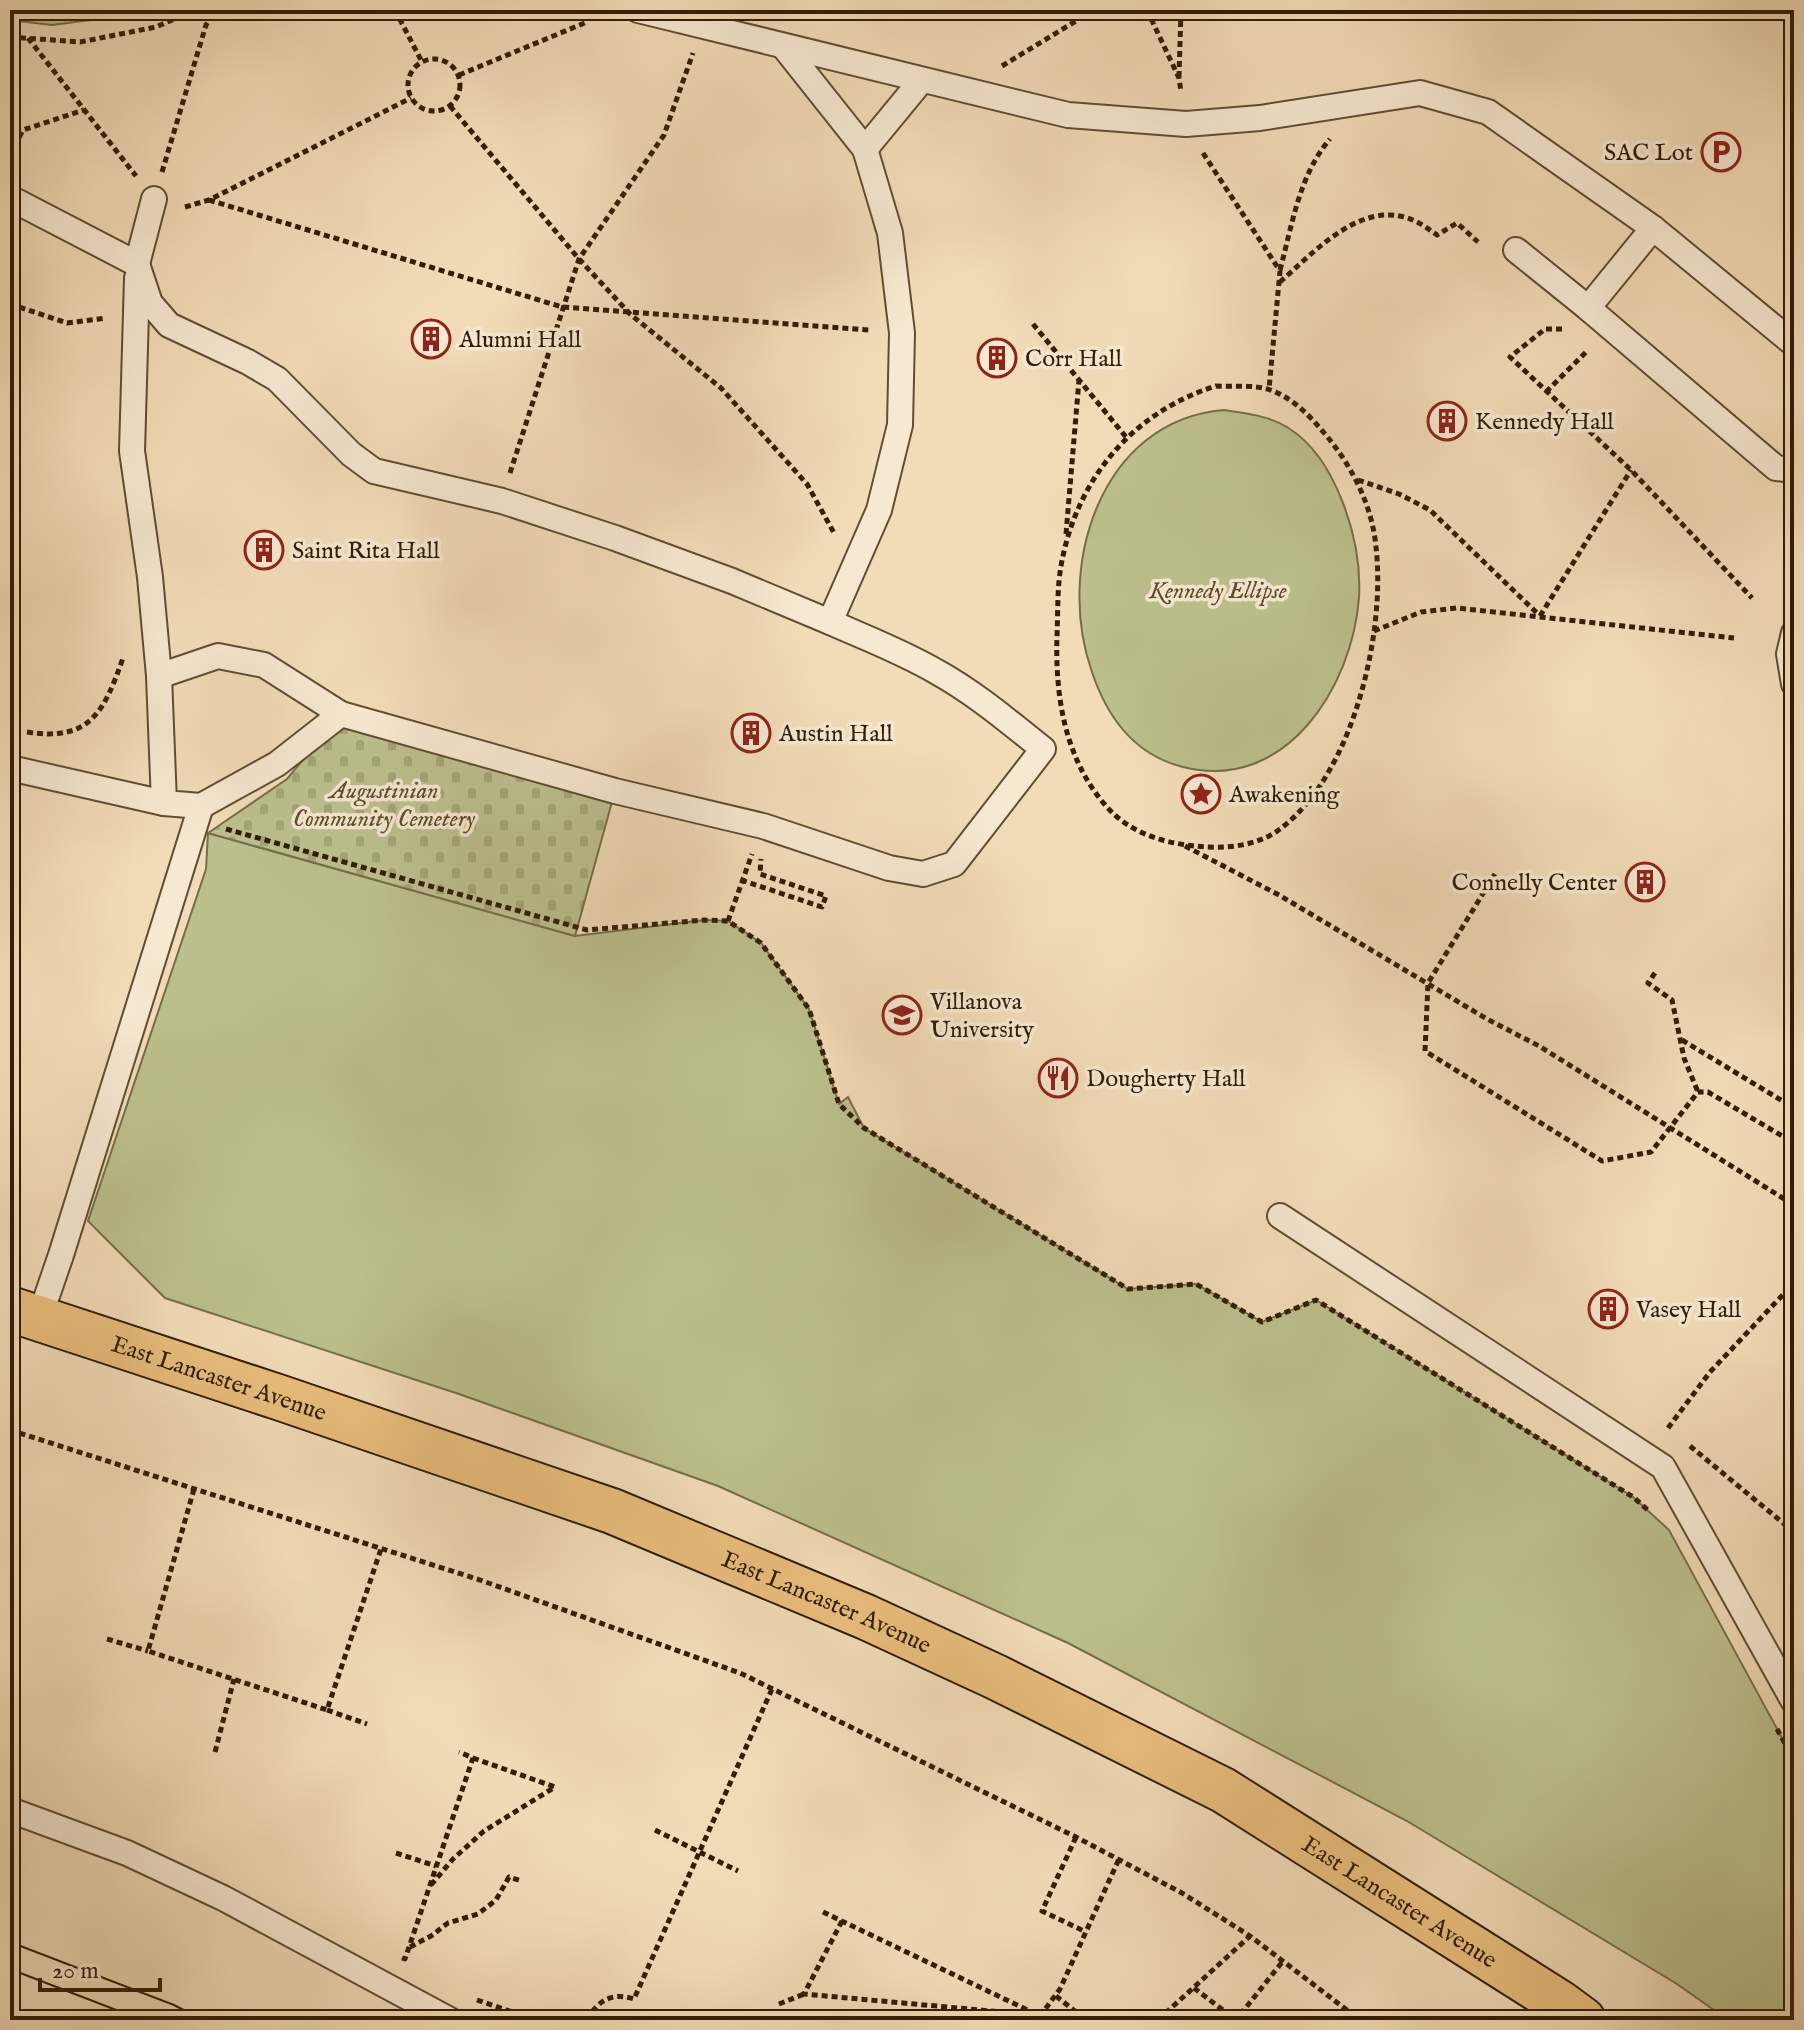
<svg xmlns="http://www.w3.org/2000/svg" width="1804" height="2030" viewBox="0 0 1804 2030" font-family="'IM FELL English',serif">
	<style>
		.green { fill: #bcc08e; stroke: #766e4a; stroke-width: 2 }
		.cemetery { fill: url(#cemetery-stones); stroke: #766e4a; stroke-width: 2 }
		.lines { fill: none; stroke-linecap: round; stroke-linejoin: round }
		.service-casing { stroke: #604d32; stroke-width: 28 }
		.trunk-casing { stroke: #301d06; stroke-width: 48 }
		.path { stroke: #301d06; stroke-width: 5; stroke-dasharray: 6 4; stroke-linecap: butt }
		.service { stroke: #f7e8d1; stroke-width: 24 }
		.trunk { stroke: #e9be7c; stroke-width: 44 }
		.tram { stroke: #301d06; stroke-width: 2 }
		.labels { text-anchor: middle; stroke-width: 7; stroke-linejoin: round; paint-order: stroke }
		.poi-label { font-size: 24px; fill: #301d06; stroke: #f7e8d1; text-anchor: start }
		.park-label { font-size: 24px; font-style: italic; fill: #5a4e2f; stroke: #f7e8d1 }
		.street-label { font-size: 24px; fill: #301d06; stroke: #f7e8d1 }
	</style>
	<defs>
		<pattern id="cemetery-stones" width="16" height="16" patternUnits="userSpaceOnUse" patternTransform="scale(2)"><rect width="16" height="16" fill="#bcc08e"/><path d="M2 7V4a2 2 0 0 1 4 0v3zM10 15v-3a2 2 0 0 1 4 0v3z" fill="#a2a579"/></pattern>
	</defs>
	<rect width="100%" height="100%" fill="#f2dcb8"/>
	<filter id="stains"><feTurbulence type="fractalNoise" baseFrequency=".0025" numOctaves="4"/><feColorMatrix values="0 0 0 0 .2 0 0 0 0 .09 0 0 0 0 .02 0 0 0 .5 -.17"/></filter>
	<radialGradient id="worn" r=".72"><stop offset=".6" stop-color="#630" stop-opacity="0"/><stop offset="1" stop-color="#630" stop-opacity=".3"/></radialGradient>
	<g class="green">
		<polygon points="10,10 147,10 137,14 52,25 10,20"/>
		<path d="M1224 410C1246 413 1269 416 1287 427 1314 444 1329 469 1341 498 1354 530 1361 564 1359 598 1352 688 1285 793 1183 767 1135 755 1107 717 1092 672 1055 568 1100 420 1224 410Z"/>
		<polygon points="208,833 575,936 704,920 728,921 761,943 809,1009 839,1104 848,1097 864,1128 1128,1289 1196,1284 1262,1322 1316,1300 1633,1497 1669,1530 1794,1760 1794,2020 1728,2020 1677,1984 1407,1821 1068,1643 718,1486 459,1394 165,1298 88,1221 206,869"/>
	</g>
	<polygon class="cemetery" points="341,714 615,791 575,936 208,833 287,779"/>
	<g class="lines">
		<defs>
			<g id="service">
				<polyline points="638,10 1068,115 1186,124 1260,118 1420,93 1488,112 1653,228 1794,344"/>
				<polyline points="865,149 921,81"/>
				<polyline points="10,198 137,264 154,199"/>
				<polyline points="1653,228 1588,308 1776,468 1794,470"/>
				<polyline points="1516,250 1588,308"/>
				<polyline points="137,264 150,303 169,325 248,362 277,379 351,454 374,471 502,501 615,538 732,581 830,622 879,510 900,425 902,333 890,233 865,149 784,47"/>
				<polyline points="137,278 132,451 150,577 159,676 164,803 201,806 277,764 341,714"/>
				<polyline points="1794,633 1789,654 1794,684"/>
				<path d="M159 676 218 656 264 665 341 714 615 791 763 826 889 868 923 874 954 864 1043 749C1009 722 975 693 937 672 903 652 866 638 830 622"/>
				<polyline points="10,768 164,803"/>
				<polyline points="1280,1216 1663,1467 1794,1702"/>
				<polyline points="39,1319 61,1255 201,806"/>
				<polyline points="10,1810 127,1853 223,1898 450,2020"/>
			</g>
			<g id="trunk">
				<path id="s1" d="M10 1309 281 1398 612 1511 866 1617 996 1677 1223 1790 1560 2003 1583 2020"/>
			</g>
		</defs>
		<use href="#service" class="service-casing"/>
		<use href="#trunk" class="trunk-casing"/>
		<g class="path">
			<polyline points="395,10 422,62"/>
			<polyline points="1147,10 1179,78 1181,92"/>
			<polyline points="10,37 80,42 156,27 195,10"/>
			<polyline points="28,38 136,176"/>
			<circle cx="434" cy="85" r="26"/>
			<polyline points="1002,66 1094,10"/>
			<polyline points="459,75 587,22"/>
			<polyline points="1179,77 1181,10"/>
			<polyline points="450,106 579,259 630,314 721,388 807,484 834,533"/>
			<polyline points="1203,153 1280,271 1269,389"/>
			<polyline points="10,155 23,130 84,110"/>
			<polyline points="162,172 206,25 216,10"/>
			<polyline points="209,200 562,307 869,330"/>
			<polyline points="185,207 209,200 411,98"/>
			<path d="M1280 270C1292 226 1299 175 1330 139"/>
			<path d="M1280 282C1312 254 1357 204 1404 217 1417 220 1427 228 1437 235L1457 223 1478 242"/>
			<polyline points="10,304 67,323 106,318"/>
			<polyline points="1033,324 1126,437"/>
			<polyline points="1562,329 1545,329 1510,357 1631,470 1752,598"/>
			<path d="M1216 386C1233 387 1257 384 1273 391 1295 400 1310 416 1325 434 1352 466 1372 505 1376 547 1386 633 1353 775 1280 829 1256 847 1224 849 1195 846 1163 843 1128 832 1106 806 1065 759 1055 697 1057 636 1058 613 1057 589 1061 566 1076 480 1132 412 1216 386Z"/>
			<polyline points="1546,392 1588,350"/>
			<polyline points="510,473 579,259 664,135 693,53"/>
			<polyline points="1358,480 1399,494 1430,510 1539,615"/>
			<polyline points="1066,534 1079,380"/>
			<polyline points="1540,616 1631,470"/>
			<polyline points="1374,631 1421,612 1457,608 1734,638"/>
			<path d="M27 732C90 742 104 712 123 658"/>
			<polyline points="226,829 587,930 704,920 728,921 761,943 809,1009 839,1104 864,1128 1128,1289 1196,1284 1262,1322 1316,1300 1633,1497 1649,1511"/>
			<polyline points="1185,846 1279,895 1487,1019 1539,1046 1794,1205"/>
			<polyline points="1495,874 1428,983 1425,1051 1602,1161 1651,1152 1698,1092 1708,1092 1794,1143"/>
			<polyline points="741,880 822,907 826,896 760,874 761,859"/>
			<polyline points="728,921 752,854"/>
			<polyline points="1655,973 1648,983 1672,1000 1684,1058 1698,1092"/>
			<polyline points="1682,1040 1794,1108"/>
			<polyline points="1668,1428 1710,1372 1794,1283"/>
			<polyline points="10,1430 480,1580 740,1673 1076,1837 1182,1893 1250,1936 1360,2020"/>
			<polyline points="1690,1446 1794,1532"/>
			<polyline points="194,1489 148,1651 327,1710 381,1549"/>
			<polyline points="10,1609 11,1609"/>
			<polyline points="107,1639 148,1651"/>
			<polyline points="327,1710 367,1724"/>
			<polyline points="1777,1729 1794,1760"/>
			<polyline points="215,1752 234,1679"/>
			<polyline points="473,1758 555,1787"/>
			<polyline points="655,1830 738,1871"/>
			<polyline points="1076,1837 1042,1911 1086,1932"/>
			<polyline points="396,1853 436,1866"/>
			<polyline points="431,1885 453,1859 484,1831 555,1787"/>
			<polyline points="823,1912 1040,2016 1060,1989 1119,1859"/>
			<polyline points="842,1921 804,1994 1035,2015"/>
			<polyline points="410,1947 431,1936 448,1923 478,1914 496,1900 509,1877 522,1881"/>
			<polyline points="402,1958 405,1959 473,1758 459,1752"/>
			<polyline points="1194,1988 1236,2020 1283,1961"/>
			<polyline points="1056,1996 1086,2020"/>
			<polyline points="477,2000 536,2020"/>
			<polyline points="779,2004 804,1994"/>
			<path d="M587 2020C598 2000 612 1992 634 1999L772 1689"/>
			<polyline points="1158,2020 1250,1936"/>
		</g>
		<use href="#service" class="service"/>
		<use href="#trunk" class="trunk"/>
		<g class="tram">
			<polyline points="10,1942 174,2005 203,2020"/>
			<polyline points="10,1969 142,2020"/>
		</g>
	</g>
	<defs>
		<symbol id="parking-ring" viewBox="-11 -11 22 22"><circle r="9.5" fill="#f7e8d1" stroke="#8f2418" stroke-width="1.5"/><path d="M-3.5-5.5H1a3.5 3.5 0 0 1 0 7H-1V5.5H-3.5ZM-1-3.4V-.6H.8a1.4 1.4 0 0 0 0-2.8Z" fill="#8f2418"/></symbol>
		<symbol id="building-ring" viewBox="-11 -11 22 22"><circle r="9.5" fill="#f7e8d1" stroke="#8f2418" stroke-width="1.5"/><path d="M-4-6H4V6H1V3H-1V6H-4ZM-2.5-4.3h1.7v1.8h-1.7ZM.8-4.3h1.7v1.8H.8ZM-2.5-1h1.7V.8h-1.7ZM.8-1h1.7V.8H.8Z" fill="#8f2418"/></symbol>
		<symbol id="sight-ring" viewBox="-11 -11 22 22"><circle r="9.5" fill="#f7e8d1" stroke="#8f2418" stroke-width="1.5"/><path d="M0-6L1.8-2.2L6-1.7L2.9 1.2L3.7 5.4L0 3.3L-3.7 5.4L-2.9 1.2L-6-1.7L-1.8-2.2Z" fill="#8f2418"/></symbol>
		<symbol id="university-ring" viewBox="-11 -11 22 22"><circle r="9.5" fill="#f7e8d1" stroke="#8f2418" stroke-width="1.5"/><path d="M0-5L7-2L0 1L-7-2ZM-4 1L0 2.5L4 1V4Q0 6-4 4Z" fill="#8f2418"/></symbol>
		<symbol id="restaurant-ring" viewBox="-11 -11 22 22"><circle r="9.5" fill="#f7e8d1" stroke="#8f2418" stroke-width="1.5"/><path d="M-5-6h1v4h1v-4h1v4h1v-4h1v5L-1.5 .5V6h-2V.5L-5-1ZM5-6V6H3V1.5H1.5Q1.5-4 5-6Z" fill="#8f2418"/></symbol>
	</defs>
	<g fill-rule="evenodd">
		<use href="#parking-ring" x="1699" y="130" width="44" height="44"/>
		<use href="#building-ring" x="409" y="317" width="44" height="44"/>
		<use href="#building-ring" x="975" y="336" width="44" height="44"/>
		<use href="#building-ring" x="1425" y="399" width="44" height="44"/>
		<use href="#building-ring" x="242" y="528" width="44" height="44"/>
		<use href="#building-ring" x="729" y="711" width="44" height="44"/>
		<use href="#sight-ring" x="1179" y="772" width="44" height="44"/>
		<use href="#building-ring" x="1623" y="860" width="44" height="44"/>
		<use href="#university-ring" x="880" y="993" width="44" height="44"/>
		<use href="#restaurant-ring" x="1036" y="1056" width="44" height="44"/>
		<use href="#building-ring" x="1586" y="1287" width="44" height="44"/>
	</g>
	<g class="labels">
		<g class="poi-label">
			<text x="1693" y="160" text-anchor="end">SAC Lot</text>
			<text x="459" y="347">Alumni Hall</text>
			<text x="1025" y="366">Corr Hall</text>
			<text x="1475" y="429">Kennedy Hall</text>
			<text x="292" y="558">Saint Rita Hall</text>
			<text x="779" y="741">Austin Hall</text>
			<text x="1229" y="802">Awakening</text>
			<text x="1617" y="890" text-anchor="end">Connelly Center</text>
			<text x="930" y="1009">Villanova<tspan x="930" dy="28">University</tspan></text>
			<text x="1086" y="1086">Dougherty Hall</text>
			<text x="1636" y="1317">Vasey Hall</text>
		</g>
		<g class="park-label">
			<text x="1218" y="598">Kennedy Ellipse</text>
			<text x="384" y="798">Augustinian<tspan x="384" dy="28">Community Cemetery</tspan></text>
		</g>
		<g class="street-label">
			<text dy="8" stroke="none"><textPath href="#s1" startOffset="220">East Lancaster Avenue</textPath></text>
			<text dy="8" stroke="none"><textPath href="#s1" startOffset="868">East Lancaster Avenue</textPath></text>
			<text dy="8" stroke="none"><textPath href="#s1" startOffset="1516">East Lancaster Avenue</textPath></text>
		</g>
	</g>
	<rect width="1804" height="2030" fill="none" stroke="#f2dcb8" stroke-width="40"/>
	<rect x="12" y="12" width="1780" height="2006" fill="none" stroke="#301d06" stroke-width="4"/>
	<rect x="20" y="20" width="1764" height="1990" fill="none" stroke="#301d06" stroke-width="2"/>
	<path d="M40 1978v12h120v-12" fill="none" stroke="#301d06" stroke-width="4"/>
	<text x="52" y="1978" font-size="24" fill="#301d06" stroke="#f7e8d1" stroke-width="6" paint-order="stroke">20 m</text>
	<rect width="100%" height="100%" filter="url(#stains)"/>
	<rect width="100%" height="100%" fill="url(#worn)"/>
</svg>
